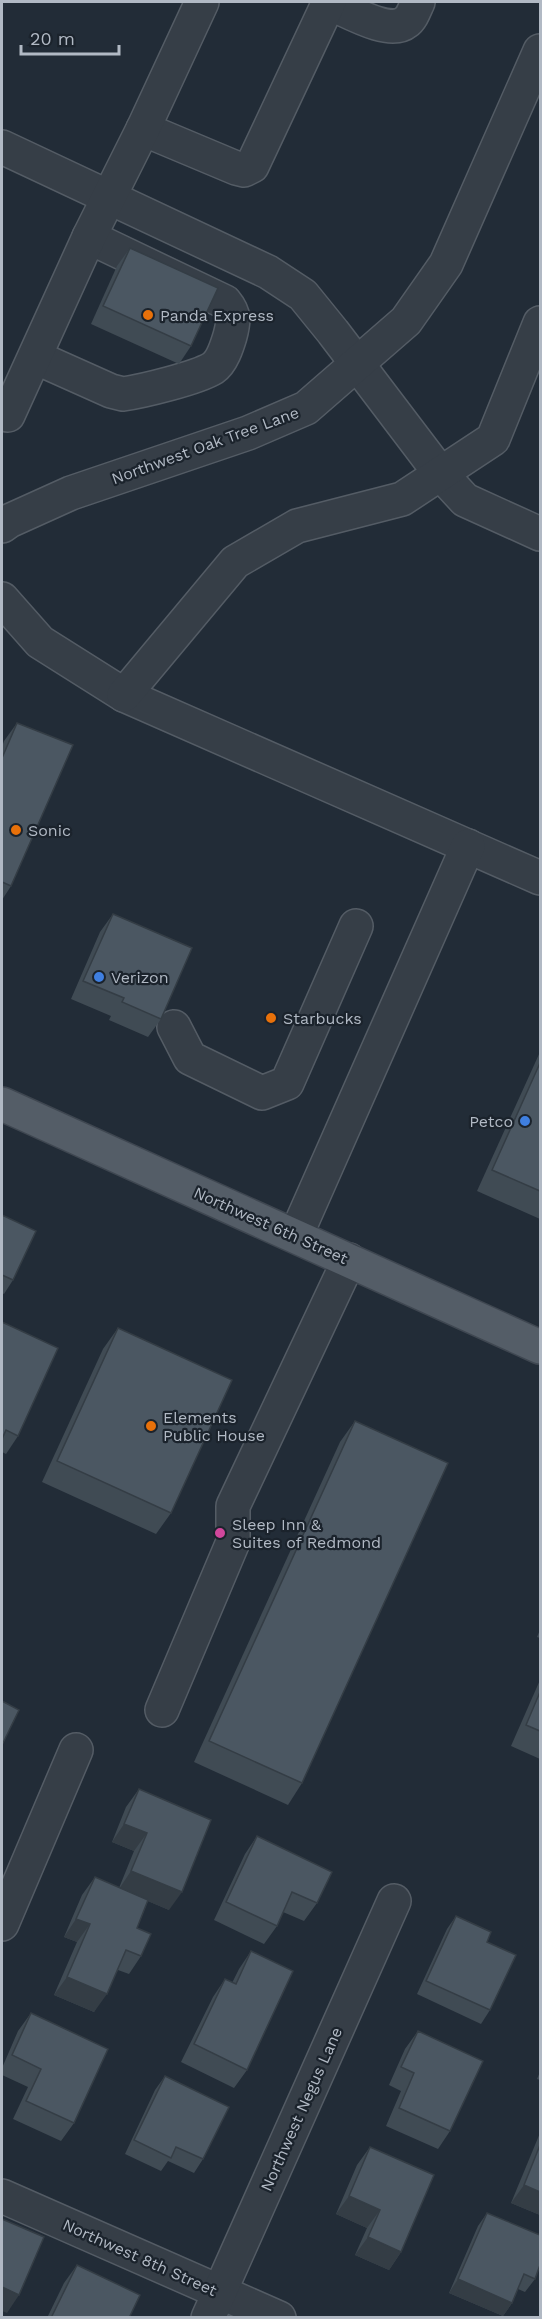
<svg xmlns="http://www.w3.org/2000/svg" width="542" height="2319" viewBox="0 0 542 2319" font-family="'Work Sans',sans-serif">
	<style>
		.lines { fill: none; stroke-linecap: round; stroke-linejoin: round }
		.minor-casing { stroke: #545c65; stroke-width: 36 }
		.major-casing { stroke: #3f4751; stroke-width: 36 }
		.minor { stroke: #363e47; stroke-width: 33 }
		.major { stroke: #545d67; stroke-width: 33 }
		.wall { fill: #404b54 }
		.shaded-wall { fill: #343d45 }
		.building { fill: #4b5762; stroke: #343d45; stroke-width: 1.5 }
		.food-dot { fill: #e8710a; stroke: #1b232c; stroke-width: 2 }
		.shop-dot { fill: #3f7fe0; stroke: #1b232c; stroke-width: 2 }
		.hotel-dot { fill: #d1479c; stroke: #1b232c; stroke-width: 2 }
		.labels { text-anchor: middle; stroke-width: 4.5; stroke-linejoin: round; paint-order: stroke }
		.poi-label { font-size: 16px; fill: #b1b9c4; stroke: #1b232c; text-anchor: start }
		.street-label { font-size: 16px; fill: #b1b9c4; stroke: #1b232c }
	</style>
	<rect width="100%" height="100%" fill="#222c37"/>
	<g class="lines">
		<defs>
			<g id="minor">
				<path d="M327 2C345 9 389 36 406 22 412 18 415 8 418 2"/>
				<polyline points="143,129 236,168 244,170 252,166 329,2"/>
				<polyline points="2,147 268,272 303,295 333,332 440,473 465,500 540,534"/>
				<path d="M35 357 111 391 123 394C143 391 197 378 213 368 222 362 227 346 230 336 234 321 235 314 225 302L89 237"/>
				<polyline points="8,415 89,237 143,129 202,2"/>
				<polyline points="2,526 9,521 71,493 248,433 306,408 406,321 446,264 540,51"/>
				<polyline points="2,599 40,642 124,695 540,878"/>
				<polyline points="124,695 235,562 297,526 402,499 493,439 540,323"/>
				<polyline points="174,1027 190,1058 262,1093 287,1083 356,926"/>
				<polyline points="296,1235 468,846"/>
				<polyline points="162,1710 233,1542 233,1506 349,1260"/>
				<polyline points="2,1924 76,1750"/>
				<polyline points="2,2196 279,2318"/>
				<polyline points="208,2318 394,1901"/>
			</g>
			<polyline id="major" points="2,1104 540,1347"/>
		</defs>
		<use href="#minor" class="minor-casing"/>
		<use href="#major" class="major-casing"/>
		<use href="#minor" class="minor"/>
		<use href="#major" class="major"/>
	</g>
	<g class="wall">
		<polygon points="130,248 191,346 179,364 91,324 117,266"/>
		<polygon points="17,723 11,886 2,900 2,747 4,741"/>
		<polygon points="113,914 161,1019 148,1037 109,1020 111,1016 71,999 100,932"/>
		<polygon points="540,1052 540,1219 477,1191"/>
		<polygon points="2,1215 13,1280 4,1294 2,1293"/>
		<polygon points="2,1322 18,1436 6,1454 2,1452"/>
		<polygon points="118,1328 171,1513 156,1534 42,1482 103,1349"/>
		<polygon points="355,1421 302,1783 288,1805 194,1762 340,1442"/>
		<polygon points="540,1630 540,1638 537,1637"/>
		<polygon points="540,1680 540,1759 511,1746"/>
		<polygon points="139,1789 169,1910 148,1901 137,1928 141,1956 129,1974 118,1970 94,2012 54,1995 77,1942 64,1937 82,1895 95,1877 119,1888 134,1851 112,1842 126,1807"/>
		<polygon points="257,1836 317,1903 304,1921 283,1912 277,1926 264,1944 214,1920 245,1854"/>
		<polygon points="456,1916 487,1942 490,2010 481,2024 417,1994 447,1929"/>
		<polygon points="251,1951 247,2070 234,2088 181,2062 213,1997 225,1979 232,1983 239,1969"/>
		<polygon points="31,2013 74,2123 61,2141 13,2119 28,2087 2,2075 2,2068 18,2031"/>
		<polygon points="418,2031 450,2131 438,2149 386,2126 401,2091 389,2085 405,2049"/>
		<polygon points="540,2072 540,2080 537,2079"/>
		<polygon points="165,2076 203,2159 194,2173 168,2161 161,2171 125,2154 155,2090"/>
		<polygon points="540,2133 540,2215 511,2203"/>
		<polygon points="370,2147 401,2252 389,2270 355,2255 367,2228 336,2214 357,2165"/>
		<polygon points="487,2213 535,2279 525,2292 518,2289 512,2303 503,2316 449,2293 478,2226"/>
		<polygon points="77,2265 129,2318 47,2318 64,2283"/>
	</g>
	<g class="shaded-wall">
		<polygon points="124,1824 147,1833 134,1851 112,1842"/>
		<polygon points="131,1871 182,1892 169,1910 119,1889"/>
		<polygon points="76,1919 90,1924 77,1942 64,1937"/>
		<polygon points="67,1977 107,1994 94,2012 54,1995"/>
		<polygon points="524,2185 540,2192 540,2215 511,2203"/>
		<polygon points="349,2196 380,2210 367,2228 336,2214"/>
		<polygon points="368,2237 401,2252 389,2270 355,2255"/>
		<polygon points="458,2279 512,2303 503,2316 449,2293"/>
		<polygon points="2,2287 19,2295 7,2313 2,2311"/>
	</g>
	<g class="building">
		<polygon points="130,248 218,288 191,346 103,306"/>
		<polygon points="17,723 73,745 11,886 2,882 2,758"/>
		<polygon points="113,914 192,948 161,1019 122,1002 124,998 83,981"/>
		<polygon points="540,1063 540,1191 492,1170"/>
		<polygon points="2,1215 36,1231 13,1280 2,1275"/>
		<polygon points="2,1322 58,1348 18,1436 6,1430 2,1439"/>
		<polygon points="118,1328 232,1380 171,1513 57,1461"/>
		<polygon points="355,1421 448,1463 302,1783 209,1741"/>
		<polygon points="540,1692 540,1731 526,1725"/>
		<polygon points="2,1701 19,1710 2,1745"/>
		<polygon points="139,1789 211,1820 182,1892 131,1871 147,1833 124,1824"/>
		<polygon points="257,1836 332,1872 317,1903 292,1892 277,1926 226,1902"/>
		<polygon points="95,1877 148,1900 137,1928 151,1934 141,1956 126,1950 107,1994 67,1977 90,1924 76,1919"/>
		<polygon points="456,1916 491,1932 487,1942 516,1955 490,2010 426,1981"/>
		<polygon points="251,1951 293,1971 247,2070 194,2044 225,1979 236,1984"/>
		<polygon points="31,2013 108,2049 74,2123 26,2101 41,2069 12,2055"/>
		<polygon points="418,2031 483,2061 450,2131 399,2108 414,2073 401,2067"/>
		<polygon points="165,2076 229,2107 203,2159 176,2147 171,2158 134,2140"/>
		<polygon points="540,2145 540,2192 524,2185"/>
		<polygon points="370,2147 434,2175 401,2252 368,2237 380,2210 349,2196"/>
		<polygon points="487,2213 540,2235 540,2265 535,2279 524,2274 512,2303 458,2279"/>
		<polygon points="2,2219 44,2237 19,2295 2,2287"/>
		<polygon points="77,2265 140,2295 129,2318 51,2318"/>
	</g>
	<g class="food-dot">
		<circle cx="148" cy="315" r="6"/>
		<circle cx="16" cy="830" r="6"/>
		<circle cx="271" cy="1018" r="6"/>
		<circle cx="151" cy="1426" r="6"/>
	</g>
	<g class="shop-dot">
		<circle cx="99" cy="977" r="6"/>
		<circle cx="525" cy="1121" r="6"/>
	</g>
	<circle class="hotel-dot" cx="220" cy="1533" r="6"/>
	<g class="labels">
		<g class="poi-label">
			<text x="160" y="321">Panda Express</text>
			<text x="28" y="836">Sonic</text>
			<text x="111" y="983">Verizon</text>
			<text x="283" y="1024">Starbucks</text>
			<text x="513" y="1127" text-anchor="end">Petco</text>
			<text x="163" y="1423">Elements<tspan x="163" dy="18">Public House</tspan></text>
			<text x="232" y="1530">Sleep Inn &amp;<tspan x="232" dy="18">Suites of Redmond</tspan></text>
		</g>
		<g class="street-label">
			<text transform="translate(205 445) rotate(-20)" y="6">Northwest Oak Tree Lane</text>
			<text transform="translate(271 1225) rotate(24)" y="6">Northwest 6th Street</text>
			<text transform="translate(301 2109) rotate(-66)" y="6">Northwest Negus Lane</text>
			<text transform="translate(140 2257) rotate(24)" y="6">Northwest 8th Street</text>
		</g>
	</g>
	<rect width="542" height="2319" fill="none" stroke="#b1b9c4" stroke-width="6"/>
	<path d="M21 45v9h98v-9" fill="none" stroke="#b1b9c4" stroke-width="3"/>
	<text x="30" y="45" font-size="18" fill="#b1b9c4" stroke="#1b232c" stroke-width="4.5" paint-order="stroke">20 m</text>
</svg>
